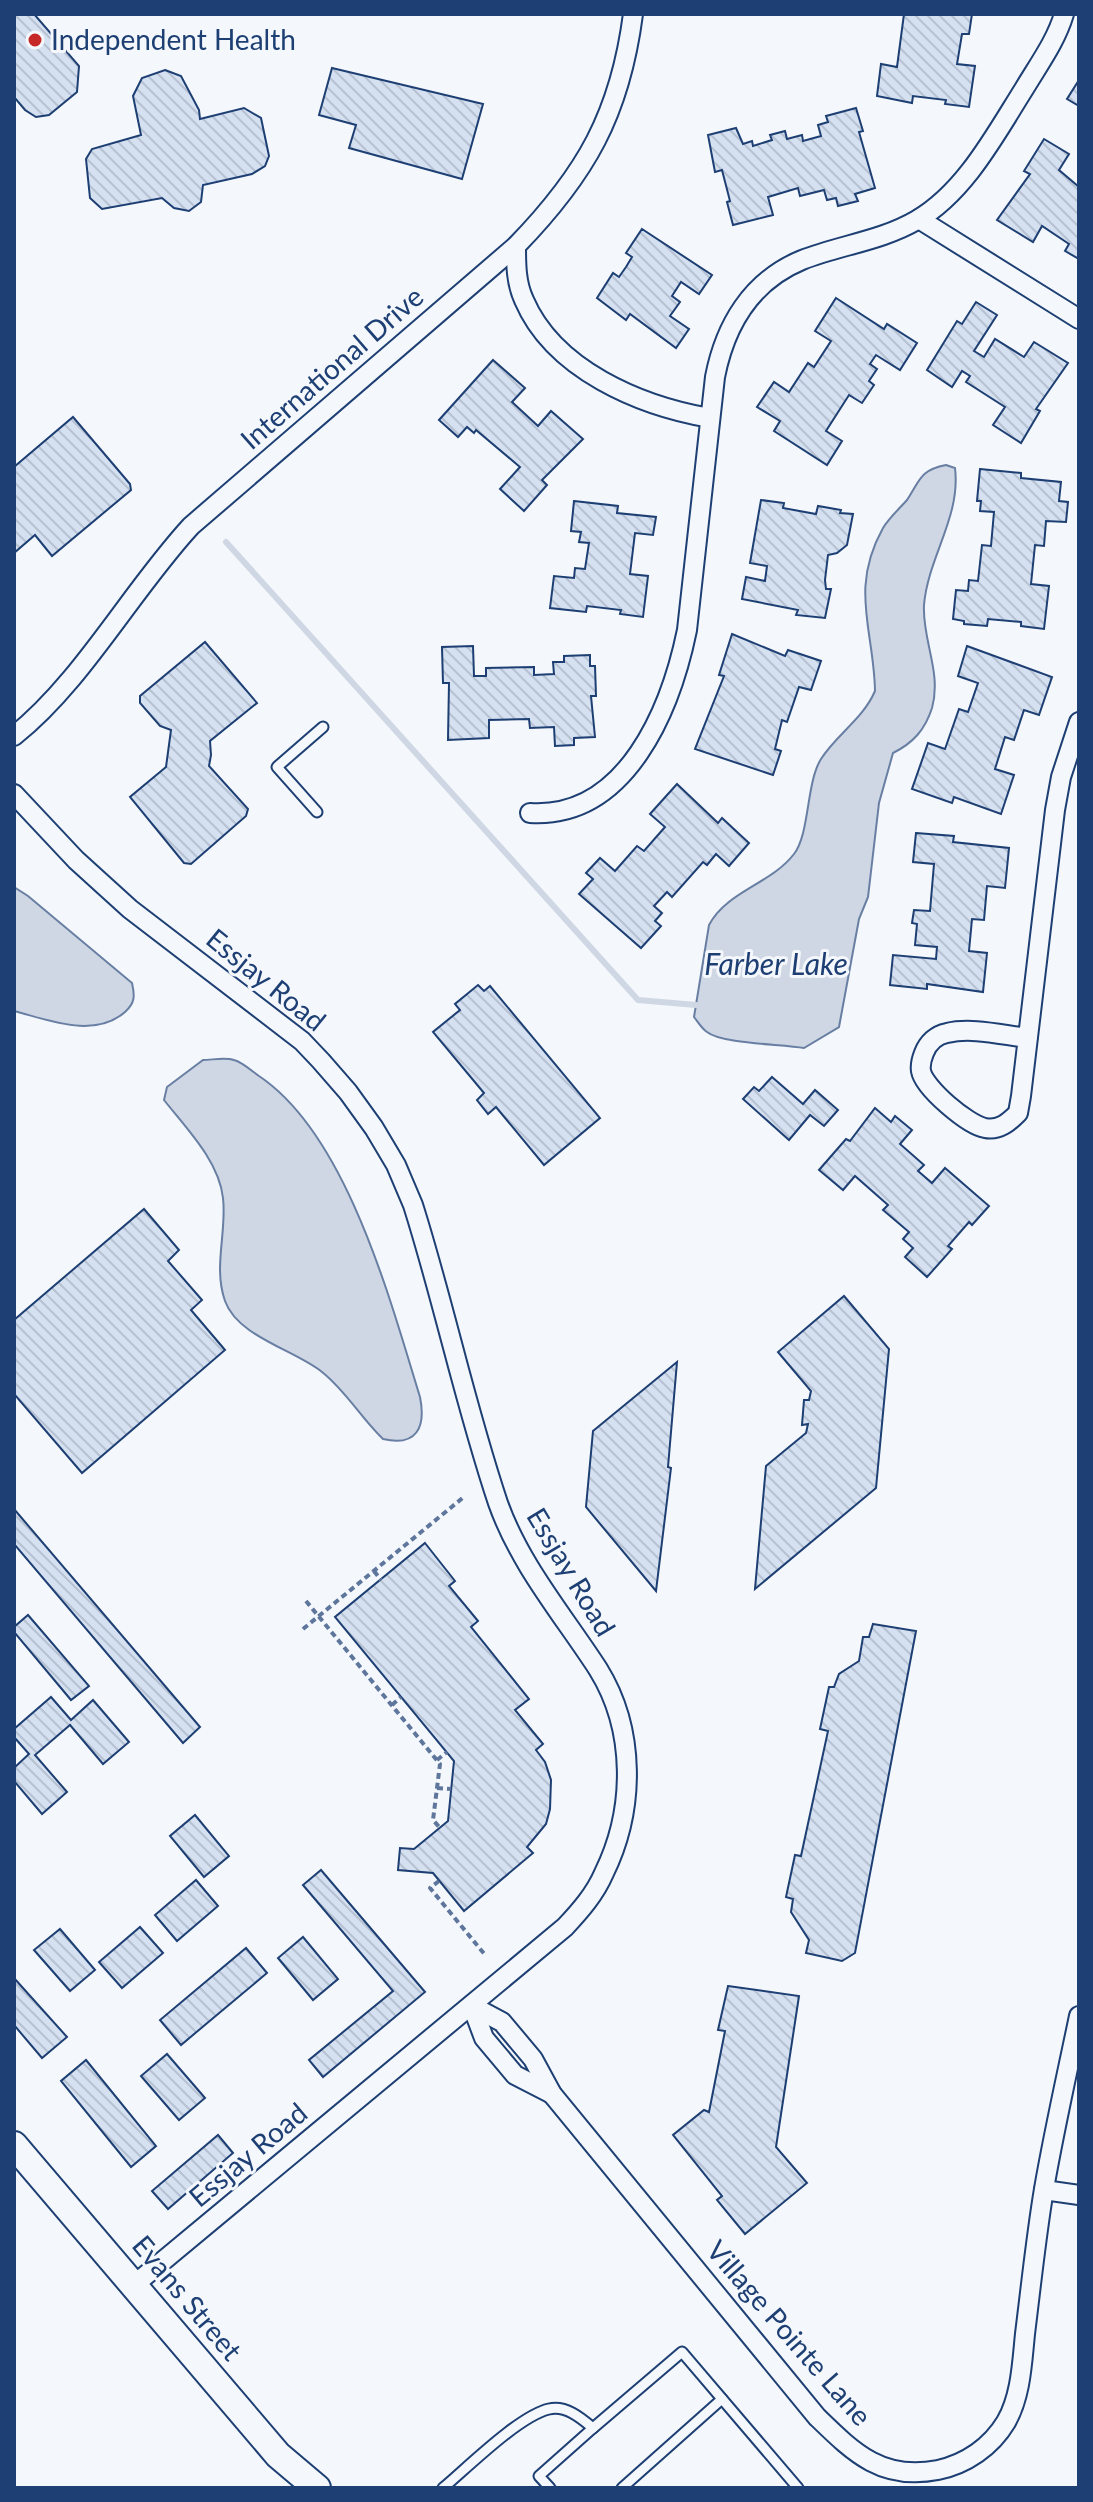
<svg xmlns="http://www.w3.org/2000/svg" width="1093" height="2502" viewBox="0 0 1093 2502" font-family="Lato,sans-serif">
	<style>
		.water { fill: #cfd7e4; stroke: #687fa3; stroke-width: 2 }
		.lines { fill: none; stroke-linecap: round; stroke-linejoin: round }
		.stream { stroke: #cfd7e4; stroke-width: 6 }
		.building { fill: url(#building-back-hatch); stroke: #1d3f73; stroke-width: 2 }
		.lane-casing { stroke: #1d3f73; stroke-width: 13 }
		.street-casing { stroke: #1d3f73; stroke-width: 22 }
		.secondary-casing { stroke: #1d3f73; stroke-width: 30 }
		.path { stroke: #5e769c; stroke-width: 4; stroke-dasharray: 6 4; stroke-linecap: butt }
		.lane { stroke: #f4f7fb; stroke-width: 9 }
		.street { stroke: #f4f7fb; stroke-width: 18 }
		.secondary { stroke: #f4f7fb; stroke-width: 26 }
		.poi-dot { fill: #c62828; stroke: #f4f7fb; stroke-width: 3 }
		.labels { text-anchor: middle; stroke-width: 6; stroke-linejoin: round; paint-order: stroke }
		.poi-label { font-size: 28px; fill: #1d3f73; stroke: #f4f7fb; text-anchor: start }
		.street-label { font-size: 28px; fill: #1d3f73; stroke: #f4f7fb }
		.water-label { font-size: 30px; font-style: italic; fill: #1d3f73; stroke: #f4f7fb }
	</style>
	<defs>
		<pattern id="building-back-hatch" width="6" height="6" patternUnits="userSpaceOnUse" patternTransform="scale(2)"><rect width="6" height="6" fill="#d5e0f0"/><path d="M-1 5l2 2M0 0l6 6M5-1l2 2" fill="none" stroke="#b6c1d1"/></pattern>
	</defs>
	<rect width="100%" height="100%" fill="#f4f7fb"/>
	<g class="water">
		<path d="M946 465 955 468C961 517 928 557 924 605 922 640 942 672 932 708 925 730 913 743 893 753L879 803 868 897 859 919 839 1027 804 1048C781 1044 722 1044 707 1032 702 1029 698 1022 694 1017L709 925C727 891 771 884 794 854 810 833 806 783 821 759 837 734 863 719 875 691 874 630 849 589 883 528 889 518 899 509 907 500 920 480 920 470 946 465Z"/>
		<path d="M14 887 28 896 132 983C135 996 135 1003 125 1012 94 1039 49 1020 14 1011Z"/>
		<path d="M203 1060C212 1060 225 1057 234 1060 242 1062 252 1071 259 1076 347 1135 390 1300 420 1397 426 1427 417 1447 383 1439 361 1418 346 1391 322 1372 295 1350 238 1337 225 1301 213 1267 227 1232 223 1198 219 1161 186 1128 164 1100L167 1087Z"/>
	</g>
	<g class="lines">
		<polyline class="stream" points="226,542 638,1000 696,1005"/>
	</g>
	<g class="building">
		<polygon points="14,14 34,14 79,66 77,92 49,115 36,117 25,110 14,97"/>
		<polygon points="904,14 972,14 969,34 962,34 957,64 975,66 969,107 945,104 946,100 913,96 912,103 877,96 881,64 897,67"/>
		<polygon points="332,68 483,104 462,179 349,148 356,125 319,115"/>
		<polygon points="165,70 181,76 199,110 200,119 244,108 261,118 269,156 265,166 252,174 203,185 201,202 189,211 174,208 162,198 102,209 90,198 86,159 92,149 141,135 133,96 142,78"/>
		<polygon points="1079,80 1079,106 1067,99"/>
		<polygon points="856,108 863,131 859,132 875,188 855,194 858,201 838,206 836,198 827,200 824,190 800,196 798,188 768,197 773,215 733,225 727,202 730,201 722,170 715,172 708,135 736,128 743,144 752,141 753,146 772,140 770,135 785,131 787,139 802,135 803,141 821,136 818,125 828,122 826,116"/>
		<polygon points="1044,139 1069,154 1059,170 1079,187 1079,259 1065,251 1069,244 1042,226 1033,242 997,220 1030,174 1024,171"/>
		<polygon points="642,229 712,275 699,294 681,282 672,296 680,302 670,316 689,329 676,348 630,314 626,320 597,298 613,273 619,277 626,267 632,257 626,253"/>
		<polygon points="836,298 884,329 887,324 917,343 900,370 876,355 870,364 877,369 869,381 874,385 862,403 849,395 826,431 842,441 827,465 774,431 780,421 757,407 774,382 789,392 808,363 814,367 831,341 815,331"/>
		<polygon points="976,302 997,315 974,351 984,357 995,339 1024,357 1034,342 1068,363 1036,409 1040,411 1021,443 993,425 1005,407 966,382 970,376 962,371 952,387 927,370 957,321 962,324"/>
		<polygon points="493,360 525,388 512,402 538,426 551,411 583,439 542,480 547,485 524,511 500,489 520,467 476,430 474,433 467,427 458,437 439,420"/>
		<polygon points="73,417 130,484 131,490 52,556 35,535 14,553 14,467"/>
		<polygon points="980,469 1021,473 1021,478 1061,482 1059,501 1068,502 1066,522 1046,521 1044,546 1035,545 1031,584 1049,586 1044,629 1021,626 1021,622 988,619 987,626 964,624 964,621 953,619 956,590 968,591 969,580 978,581 982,545 991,546 994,512 980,511 981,501 977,501"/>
		<polygon points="761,500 784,503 783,508 816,514 818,506 841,510 840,513 853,514 847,545 837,553 828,555 825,580 826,589 831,589 825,618 796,615 798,610 742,599 746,577 765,581 767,566 750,563"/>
		<polygon points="574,501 618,506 617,513 656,517 653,535 635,533 630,574 648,576 643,617 620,614 621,610 587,606 586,612 550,608 554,576 574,578 575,568 585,569 589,543 579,542 581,532 571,531"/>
		<polygon points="732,634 785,656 788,650 821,661 811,690 799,687 787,722 782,720 775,749 781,751 773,775 695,749 724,676 719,675"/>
		<polygon points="205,642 257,703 210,741 211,755 209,766 248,809 246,816 191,864 184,863 130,797 166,767 171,730 160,726 140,703 140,696"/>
		<polygon points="473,646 474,676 486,676 486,668 534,667 534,675 554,674 553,662 564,662 564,656 590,655 590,666 595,666 596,696 591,696 595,737 574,738 574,745 555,746 554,727 530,728 529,719 489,720 489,738 448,740 449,683 443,683 442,647"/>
		<polygon points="967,646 1052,677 1039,715 1024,710 1014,740 1005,737 995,769 1014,775 1001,814 954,797 952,803 912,789 928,743 945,749 959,709 968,712 978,683 958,676"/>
		<polygon points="677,784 718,823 722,818 749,843 729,866 716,854 707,865 703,862 672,897 667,892 654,906 662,913 655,921 661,926 641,948 579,894 593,879 586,873 600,858 615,871 637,846 644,851 665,827 650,814"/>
		<polygon points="916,833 954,836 953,842 1009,848 1005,888 987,886 984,920 972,919 969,951 987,953 983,992 927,984 927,989 890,985 893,955 936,959 937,947 915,945 917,924 912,923 914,910 930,911 934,864 913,862"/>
		<polygon points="478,985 484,991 490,986 600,1118 544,1165 496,1107 488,1114 477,1100 484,1093 433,1032 460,1010 455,1004"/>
		<polygon points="772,1077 803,1104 815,1090 838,1110 824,1126 810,1115 789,1140 743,1099 754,1087 759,1091"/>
		<polygon points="875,1108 891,1122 895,1116 912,1130 900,1144 924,1165 918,1171 932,1183 945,1168 989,1206 972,1225 969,1222 948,1246 952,1249 927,1277 905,1257 913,1248 903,1239 909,1232 883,1210 888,1205 855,1176 843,1190 819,1170 846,1139 850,1141"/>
		<polygon points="144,1209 179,1250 168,1261 202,1300 191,1310 225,1350 82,1473 14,1394 14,1320"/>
		<polygon points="844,1296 889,1349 876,1488 755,1589 766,1466 806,1433 808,1424 802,1425 804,1400 809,1400 811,1391 778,1352"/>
		<polygon points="677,1362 668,1467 671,1468 656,1591 586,1507 593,1431"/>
		<polygon points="14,1509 200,1727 183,1743 14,1544"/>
		<polygon points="425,1543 455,1581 449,1586 478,1621 471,1627 529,1699 515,1710 543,1744 536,1750 545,1762 551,1780 550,1809 546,1824 527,1847 533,1853 464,1911 433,1873 398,1870 400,1848 414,1849 448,1821 454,1761 335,1617"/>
		<polygon points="28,1615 89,1686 71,1700 14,1632 14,1627"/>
		<polygon points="873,1624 916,1631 855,1953 842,1961 806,1953 809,1940 791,1912 793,1899 786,1897 795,1855 801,1856 828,1731 820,1729 829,1687 834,1687 839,1674 859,1661 863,1637 869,1637"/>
		<polygon points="51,1697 71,1720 93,1700 129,1742 103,1764 70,1725 35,1755 67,1792 42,1814 14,1781 14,1768 29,1754 14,1737 14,1729"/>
		<polygon points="195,1815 229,1856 204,1877 170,1836"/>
		<polygon points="321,1870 425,1992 323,2077 309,2060 393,1991 303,1885"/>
		<polygon points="196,1880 218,1906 177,1941 155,1915"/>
		<polygon points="140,1927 163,1953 122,1988 99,1962"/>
		<polygon points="60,1929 95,1970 70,1991 34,1950"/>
		<polygon points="303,1937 338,1979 313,2000 278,1958"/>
		<polygon points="246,1948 267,1973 181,2045 160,2020"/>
		<polygon points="14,1978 67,2037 42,2058 14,2025"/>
		<polygon points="728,1986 799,1996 776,2147 807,2183 745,2234 717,2200 722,2196 673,2135 704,2110 709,2112 725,2031 718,2030"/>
		<polygon points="167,2054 205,2098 179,2120 141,2076"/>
		<polygon points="86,2060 156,2146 131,2167 61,2081"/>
		<polygon points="218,2135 233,2153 168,2209 152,2191"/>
	</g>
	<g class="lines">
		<defs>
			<g id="lane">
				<polyline points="317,812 277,767 323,727"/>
				<path d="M443 2488C468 2467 519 2416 549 2409 566 2405 581 2418 593 2428L682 2352 798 2488"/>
				<polyline points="550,2488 539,2476 593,2428"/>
				<polyline points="622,2488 722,2399"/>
			</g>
			<g id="street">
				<polyline points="919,219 1079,319"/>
				<path d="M516 246C516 264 516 283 524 300 554 370 640 406 710 418"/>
				<path d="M14 736C82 682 131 591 191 526L516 246C586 174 620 114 633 14"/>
				<path d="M14 794 76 860 130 909 302 1041 321 1061 348 1092 374 1128 396 1165 413 1205C444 1303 465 1405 498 1503 520 1565 563 1615 598 1669 636 1730 635 1810 604 1873 595 1894 580 1911 565 1927L134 2285"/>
				<path d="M530 813C627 819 671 708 687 630L715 377C725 326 751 281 802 260 840 245 881 241 917 220 965 192 995 135 1024 89 1039 64 1056 41 1064 14"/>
				<path d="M1028 1038C1002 1035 972 1027 947 1033 936 1035 928 1043 924 1053 922 1058 920 1065 921 1071 924 1088 968 1125 985 1128 999 1131 1009 1122 1018 1113L1021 1096 1055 810 1061 777 1079 722"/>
				<path d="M472 2006 502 2022 533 2059 552 2094 817 2417C854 2453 882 2481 938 2470 966 2464 991 2447 1006 2422 1021 2396 1022 2363 1025 2334 1031 2286 1036 2237 1044 2189 1054 2131 1067 2074 1079 2016"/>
				<polyline points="472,2006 484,2038 515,2075 552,2094"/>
				<polyline points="1044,2190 1079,2195"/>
			</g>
			<polyline id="secondary" points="14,2145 278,2455 317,2488"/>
		</defs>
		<use href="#lane" class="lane-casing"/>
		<use href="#street" class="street-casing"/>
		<use href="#secondary" class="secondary-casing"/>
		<g class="path">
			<polyline points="374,1571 381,1580"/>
			<polyline points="306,1601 440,1764 433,1820 440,1828"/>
			<polyline points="303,1629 465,1496"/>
			<polyline points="392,1705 401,1697"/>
			<polyline points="437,1760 447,1752"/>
			<polyline points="437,1788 451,1789"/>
			<polyline points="439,1881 430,1888 486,1956"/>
		</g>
		<use href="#lane" class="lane"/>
		<use href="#street" class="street"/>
		<use href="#secondary" class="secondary"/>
	</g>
	<circle class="poi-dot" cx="35" cy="40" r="8"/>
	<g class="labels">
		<g class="poi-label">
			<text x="51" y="50">Independent Health</text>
		</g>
		<g class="street-label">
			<text transform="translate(332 368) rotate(-41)" y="10">International Drive</text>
			<text transform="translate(266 980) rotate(39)" y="10">Essjay Road</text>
			<text transform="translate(571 1572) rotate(59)" y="10">Essjay Road</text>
			<text transform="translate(248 2155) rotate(-40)" y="10">Essjay Road</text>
			<text transform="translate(187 2298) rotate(50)" y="10">Evans Street</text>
			<text transform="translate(789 2333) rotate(49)" y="10">Village Pointe Lane</text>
		</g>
		<g class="water-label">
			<text x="776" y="975">Farber Lake</text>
		</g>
	</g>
	<rect width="1093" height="2502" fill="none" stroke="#1d3f73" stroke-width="32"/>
</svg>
